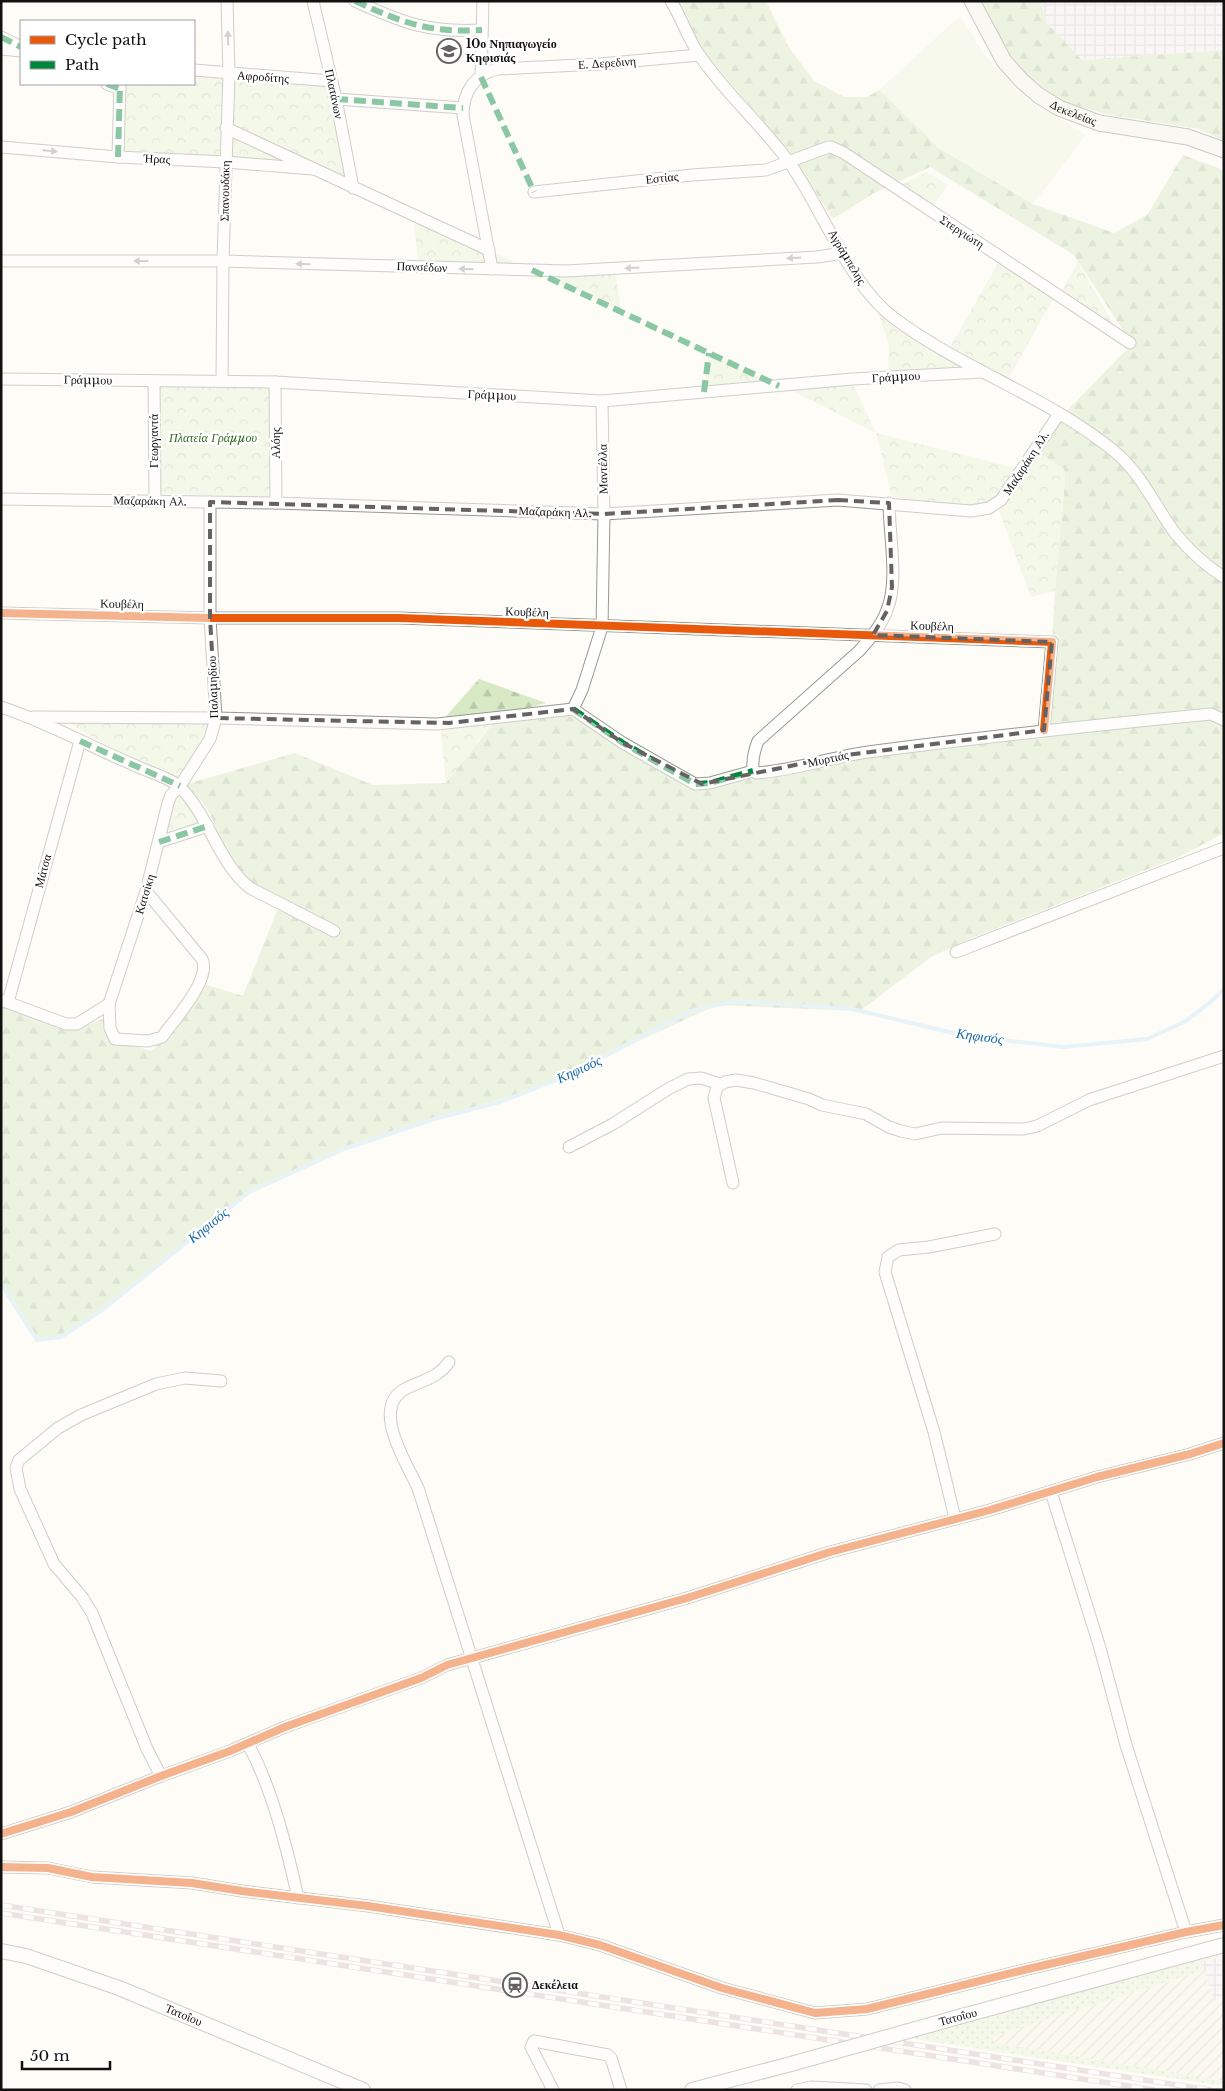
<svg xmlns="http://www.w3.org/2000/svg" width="1225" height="2091" viewBox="0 0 1225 2091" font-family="'Libre Baskerville',serif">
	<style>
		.industrial { fill: url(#industrial-grid) }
		.farmland { fill: url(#farmland-furrows) }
		.grass { fill: url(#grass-dots) }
		.forest { fill: url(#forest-firs) }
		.park { fill: url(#park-crowns) }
		.pitch { fill: #f0f6e1 }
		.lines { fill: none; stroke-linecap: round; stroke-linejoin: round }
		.stream { stroke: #cde8f7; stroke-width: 4 }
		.minor-casing { stroke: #979795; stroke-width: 13 }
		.tertiary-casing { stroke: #979795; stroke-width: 16 }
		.secondary-casing { stroke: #8e8d8b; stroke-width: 17 }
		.minor { stroke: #fffffe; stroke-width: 11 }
		.tertiary { stroke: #fffffe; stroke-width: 14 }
		.secondary { stroke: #f6f4eb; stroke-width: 15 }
		.rail-casing { stroke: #d9c6c7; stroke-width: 5.5 }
		.rail { stroke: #fff; stroke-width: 4; stroke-dasharray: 11; stroke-linecap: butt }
		.tertiary-bridge-casing { stroke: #979795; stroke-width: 16; stroke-linecap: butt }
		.tertiary-bridge { stroke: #fffffe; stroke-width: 14 }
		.quiet { stroke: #00873e; stroke-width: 6; stroke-dasharray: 12 6; stroke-linecap: butt }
		.cycleway-casing { stroke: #fff; stroke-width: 11 }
		.cycleway { stroke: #e8590c; stroke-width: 8 }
		.oneway { fill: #a0a09f }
		.marked { fill: none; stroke: #646362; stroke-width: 4; stroke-dasharray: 10 6; stroke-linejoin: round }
		.labels { text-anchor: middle; stroke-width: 5; stroke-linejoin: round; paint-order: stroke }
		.poi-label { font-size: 12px; font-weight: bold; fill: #111; stroke: #fff; text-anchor: start }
		.street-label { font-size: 12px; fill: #111; stroke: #fff }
		.park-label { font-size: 12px; font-style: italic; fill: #2f6b1f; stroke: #fff }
		.water-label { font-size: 14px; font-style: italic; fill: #1768a6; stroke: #fff }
	</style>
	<defs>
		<pattern id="industrial-grid" width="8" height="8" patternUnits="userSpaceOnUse" patternTransform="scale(1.25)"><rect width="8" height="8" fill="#f5f0f3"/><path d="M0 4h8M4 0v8" fill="none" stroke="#d1cdcf"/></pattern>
		<pattern id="farmland-furrows" width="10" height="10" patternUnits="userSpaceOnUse" patternTransform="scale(1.25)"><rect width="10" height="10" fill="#f9f7e4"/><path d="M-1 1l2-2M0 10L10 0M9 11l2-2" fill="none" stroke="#d4d3c3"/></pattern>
		<pattern id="grass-dots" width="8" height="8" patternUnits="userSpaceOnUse" patternTransform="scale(1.25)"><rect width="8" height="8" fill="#e7f3d7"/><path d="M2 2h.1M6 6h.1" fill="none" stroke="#c5cfb8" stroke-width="1.8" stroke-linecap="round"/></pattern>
		<pattern id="forest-firs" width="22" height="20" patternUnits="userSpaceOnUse" patternTransform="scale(1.25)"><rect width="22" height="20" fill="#d8eac5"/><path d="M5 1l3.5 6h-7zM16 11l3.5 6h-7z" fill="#b8c8a8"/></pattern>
		<pattern id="park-crowns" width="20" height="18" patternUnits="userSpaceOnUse" patternTransform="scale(1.25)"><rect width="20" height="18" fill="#e7f3d7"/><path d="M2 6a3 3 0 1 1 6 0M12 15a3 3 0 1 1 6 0" fill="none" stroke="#c5cfb8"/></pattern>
	</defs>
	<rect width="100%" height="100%" fill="#fdfcf7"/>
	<g class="industrial">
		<polygon points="1041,1 1224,1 1224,50 1082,60 1046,22"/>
		<polygon points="1224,1955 1224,1998 1214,2001 1201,1962"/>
	</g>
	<polygon class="farmland" points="1204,1970 1214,2001 1224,1998 1224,2081 996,2043 993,2036"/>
	<polygon class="grass" points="1224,1951 1224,1955 1201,1962 1204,1970 993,2036 996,2043 1224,2081 1224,2086 908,2038"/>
	<g class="forest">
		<polygon points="678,1 766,1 788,46 814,81 844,97 867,97 879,90 939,148 1033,204 1114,233 1147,215 1183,155 1224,170 1224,833 1179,857 972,938 931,957 860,1011 717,1005 536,1088 467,1110 434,1119 344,1149 249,1192 105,1308 61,1337 37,1340 1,1284 1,1004 75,1030 103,1019 114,1040 151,1051 176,1028 204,984 243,996 280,903 250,887 231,866 213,820 202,801 180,786 295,753 373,785 446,783 498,717 440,723 479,679 546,703 501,715 568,715 694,788 1047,727 1055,591 1065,480 1064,469 1039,453 1061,417 1132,344 1074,255 930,167 872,194 833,219 788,150 700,48"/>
		<polygon points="979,1 1041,1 1046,22 1082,60 1224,50 1224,141 1199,129 1105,114 1062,101 1027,77 996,36"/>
	</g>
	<g class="park">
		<polygon points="194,68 332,81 350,176 118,157 120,89 107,84 194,84"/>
		<polygon points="927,172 948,185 933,206 901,185"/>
		<polygon points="413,216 532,270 615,269 621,312 532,270 419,267"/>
		<polygon points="1000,260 1055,295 1006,383 978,368 888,377 889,344 873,299 949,349"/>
		<polygon points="1078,262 1113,324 1060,295"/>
		<polygon points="709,353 779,386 704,392"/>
		<path d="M851 380 876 433 1016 468C1009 481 1001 498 987 504 973 509 910 499 892 497L876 433 783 386Z"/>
		<polygon points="154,381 275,382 272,498 158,493"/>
		<polygon points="1039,453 1064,469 1065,480 1055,591 1031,597 998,508"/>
		<polygon points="498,716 446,783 440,723"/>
		<polygon points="59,718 216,718 180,786 204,826 161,840 179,786"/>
	</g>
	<polygon class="pitch" points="960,16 986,57 1020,94 1086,135 1033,204 939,148 879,90"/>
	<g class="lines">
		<polyline class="stream" points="1,1284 37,1340 61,1337 105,1308 249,1192 344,1149 434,1119 500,1102 572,1074 646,1034 694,1010 736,1001 852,1009 962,1035 1063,1047 1147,1039 1186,1021 1213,1000 1224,989"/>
		<defs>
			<g id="minor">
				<polyline points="313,1 336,99 353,188"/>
				<path d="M355 1C403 23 429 33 482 30"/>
				<path d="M671 1C682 19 688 39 700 56 726 94 762 125 789 162 822 208 849 285 894 318 962 369 1048 397 1114 451 1141 473 1155 506 1175 533 1188 549 1206 566 1224 577"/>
				<polyline points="1,37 21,47"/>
				<polyline points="1,49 21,51"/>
				<polyline points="194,70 332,81"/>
				<polyline points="481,77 483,1"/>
				<polyline points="107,84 120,89"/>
				<polyline points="336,99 463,108"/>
				<polyline points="226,128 489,250"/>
				<polyline points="1,147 118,157 226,162 313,169"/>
				<polyline points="118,157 120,84"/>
				<polyline points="534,192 692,175 766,170 826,148 831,147 844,153 1130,343"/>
				<polyline points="1,261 223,261 566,271 817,257 843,253"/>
				<path d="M492 269 463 115C463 93 474 74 498 69L600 64 699 55"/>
				<polyline points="1,379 275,382 602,401 852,379 983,372"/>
				<polyline points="154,381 155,501"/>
				<polyline points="222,381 223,261 229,74 227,1"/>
				<polyline points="275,382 276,503"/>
				<polyline points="1,499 276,503 604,514 838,500 971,511 989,508 1001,500 1059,414"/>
				<path d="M889 503C889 534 899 581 887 610 882 625 870 639 859 651L758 741C754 751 752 759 753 771L756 773C792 771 831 757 868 752 982 737 1096 725 1211 714L1224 720"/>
				<polyline points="1,613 210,618 399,618 1052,642 1044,730"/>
				<path d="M1 707C47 722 89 746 134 765 146 771 173 779 181 788 210 818 219 864 250 888L334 931"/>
				<polyline points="573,709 623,743 695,784 710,783 753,771"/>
				<polyline points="33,717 216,718 437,724 573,709 582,690 602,627 604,514 602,401"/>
				<polyline points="159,842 208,826"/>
				<polyline points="956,952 1224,848"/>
				<path d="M1 1000 66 1024H77L109 1004 110 1028 115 1039 148 1041 162 1037C174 1020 212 979 202 959L146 891"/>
				<polyline points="8,1002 80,741"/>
				<polyline points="109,1004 146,891 168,803 171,795 180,786 210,739 216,718 210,618 210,502"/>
				<polyline points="569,1147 613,1124 668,1089 688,1079 701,1078 720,1084"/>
				<polyline points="733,1183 714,1098 717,1087 725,1082 736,1080 754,1083 809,1099 822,1105 866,1114 889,1127 901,1131 915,1134 942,1128 1024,1129 1037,1126 1089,1100 1224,1056"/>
				<path d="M449 1362C438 1378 423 1380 407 1388 369 1406 406 1462 418 1488L559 1935"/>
				<polyline points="1051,1492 1100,1648 1126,1745 1186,1932"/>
				<polyline points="955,1518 934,1432 885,1272 888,1257 899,1250 929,1247 995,1234"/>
				<path d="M248 1744C272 1788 287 1848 298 1898"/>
				<polyline points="161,1776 147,1749 92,1613 82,1597 54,1564 20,1489 16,1468 19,1460 58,1428 81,1415 156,1384 185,1378 221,1381"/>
				<polyline points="1,1834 71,1812 161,1776 230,1751 285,1727 421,1678 447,1665 687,1598 830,1552 990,1510 1097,1477 1190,1454 1224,1443"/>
				<polyline points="1,1867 48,1868 92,1877 192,1883 242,1891 368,1906 559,1935 600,1945 722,1988 815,2013 867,2009 1028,1969 1186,1932 1224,1925"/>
				<polyline points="553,2090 531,2047 534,2041 608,2055 611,2058 621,2090"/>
				<polyline points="797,2090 811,2087 866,2090"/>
				<polyline points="879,2090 898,2088 905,2090"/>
			</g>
			<g id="tertiary">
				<path id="s1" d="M1 1951 26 1956 119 1988 363 2090"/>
				<polyline points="962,2016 1224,1945"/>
				<polyline points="692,2090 791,2064"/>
			</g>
			<g id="secondary">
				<path id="s2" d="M972 1 1004 61 1021 80 1038 95 1059 108 1099 123 1188 137 1224 150"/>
			</g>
		</defs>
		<use href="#minor" class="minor-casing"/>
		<use href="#tertiary" class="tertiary-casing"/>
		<use href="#secondary" class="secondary-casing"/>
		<use href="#minor" class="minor"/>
		<use href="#tertiary" class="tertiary"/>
		<use href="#secondary" class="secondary"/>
		<defs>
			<g id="rail">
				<polyline points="1,1905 1210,2090"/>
				<polyline points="1,1913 1154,2090"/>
			</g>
		</defs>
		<use href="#rail" class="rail-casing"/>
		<use href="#rail" class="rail"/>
		<defs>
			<polyline id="tertiary-bridge" points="791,2064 962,2016"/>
		</defs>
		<use href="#tertiary-bridge" class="tertiary-bridge-casing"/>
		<use href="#tertiary-bridge" class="tertiary-bridge"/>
		<g class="quiet">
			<path d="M355 1C403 23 429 33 482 30"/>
			<polyline points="1,37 21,47"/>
			<polyline points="481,77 534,192"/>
			<polyline points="107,84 120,89"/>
			<polyline points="336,99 463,108"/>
			<polyline points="118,157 120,84"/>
			<polyline points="532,270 779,386"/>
			<polyline points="704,392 709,353"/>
			<polyline points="573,709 623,743 695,784 710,783 753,771"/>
			<polyline points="80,741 180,786"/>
			<polyline points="159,842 208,826"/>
		</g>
		<defs>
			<g id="cycleway">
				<polyline points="1,613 210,618 399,618 1052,642 1044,730"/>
				<polyline points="1,1834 71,1812 161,1776 230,1751 285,1727 421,1678 447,1665 687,1598 830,1552 990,1510 1097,1477 1190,1454 1224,1443"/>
				<polyline points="1,1867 48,1868 92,1877 192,1883 242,1891 368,1906 559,1935 600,1945 722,1988 815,2013 867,2009 1028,1969 1186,1932 1224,1925"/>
			</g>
		</defs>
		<use href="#cycleway" class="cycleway-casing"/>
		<use href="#cycleway" class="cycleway"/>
	</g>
	<defs><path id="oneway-solid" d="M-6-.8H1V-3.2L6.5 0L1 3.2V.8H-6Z" transform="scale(1.25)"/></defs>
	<g class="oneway">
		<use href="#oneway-solid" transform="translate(228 38) rotate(-92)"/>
		<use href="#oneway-solid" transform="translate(50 151) rotate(5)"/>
		<use href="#oneway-solid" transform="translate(794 258) rotate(177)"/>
		<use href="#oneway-solid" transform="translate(141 261) rotate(-180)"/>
		<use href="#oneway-solid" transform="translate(303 264) rotate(-178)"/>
		<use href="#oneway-solid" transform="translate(632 268) rotate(177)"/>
		<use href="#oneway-solid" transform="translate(466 269) rotate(-178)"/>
	</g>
	<path d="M0 0H1225V2091H0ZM838 500 889 503 892 587 887 611 873 635 1052 642 1044 730 839 756 702 784 623 743 573 709 449 723 216 718 210 618V502L604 514Z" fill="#fdfcf7" fill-opacity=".55" fill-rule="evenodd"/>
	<path class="marked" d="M838 500 889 503 892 587 887 611 873 635 1052 642 1044 730 839 756 702 784 623 743 573 709 449 723 216 718 210 618V502L604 514Z"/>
	<defs>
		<symbol id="school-ring" viewBox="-11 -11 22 22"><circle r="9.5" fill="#fff" stroke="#646362" stroke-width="1.5"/><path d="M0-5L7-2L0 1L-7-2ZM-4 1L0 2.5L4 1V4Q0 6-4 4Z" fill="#646362"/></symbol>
		<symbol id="station-ring" viewBox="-11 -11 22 22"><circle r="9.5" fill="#fff" stroke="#646362" stroke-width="1.5"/><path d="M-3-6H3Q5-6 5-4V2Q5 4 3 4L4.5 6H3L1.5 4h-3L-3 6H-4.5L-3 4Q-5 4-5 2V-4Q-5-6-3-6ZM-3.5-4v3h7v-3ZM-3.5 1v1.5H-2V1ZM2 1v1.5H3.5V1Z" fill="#646362"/></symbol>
	</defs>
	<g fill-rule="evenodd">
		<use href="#school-ring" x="435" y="37" width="28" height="28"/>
		<use href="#station-ring" x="501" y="1971" width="28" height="28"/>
	</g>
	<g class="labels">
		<g class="poi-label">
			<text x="466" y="48">10ο Νηπιαγωγείο<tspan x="466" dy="14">Κηφισιάς</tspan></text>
			<text x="532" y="1989">Δεκέλεια</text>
		</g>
		<g class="street-label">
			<text transform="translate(607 63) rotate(-4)" y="4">Ε. Δερεδινη</text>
			<text transform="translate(263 77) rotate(4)" y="4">Αφροδίτης</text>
			<text transform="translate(334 94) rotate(78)" y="4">Πλατάνων</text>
			<text dy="4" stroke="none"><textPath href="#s2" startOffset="156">Δεκελείας</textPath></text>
			<text transform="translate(157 159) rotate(3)" y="4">Ήρας</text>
			<text transform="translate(662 178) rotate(-6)" y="4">Εστίας</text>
			<text transform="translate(225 191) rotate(-89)" y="4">Σπανουδάκη</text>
			<text transform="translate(962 232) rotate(33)" y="4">Στεργιώτη</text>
			<text transform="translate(847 257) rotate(59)" y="4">Αγράμπελης</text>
			<text transform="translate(422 267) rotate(2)" y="4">Πανσέδων</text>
			<text transform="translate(896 377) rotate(-3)" y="4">Γράμμου</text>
			<text transform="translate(88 380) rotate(1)" y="4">Γράμμου</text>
			<text transform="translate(492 395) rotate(3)" y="4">Γράμμου</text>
			<text transform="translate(154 441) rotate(-90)" y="4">Γεωργαντά</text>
			<text transform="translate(276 443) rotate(-90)" y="4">Αλόης</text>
			<text transform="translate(1026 463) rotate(-57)" y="4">Μαζαράκη Αλ.</text>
			<text transform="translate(603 469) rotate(-91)" y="4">Μαντέλλα</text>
			<text transform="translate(150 501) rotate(1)" y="4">Μαζαράκη Αλ.</text>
			<text transform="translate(555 512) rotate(2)" y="4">Μαζαράκη Αλ.</text>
			<text transform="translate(122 604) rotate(1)" y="4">Κουβέλη</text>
			<text transform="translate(527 612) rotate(2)" y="4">Κουβέλη</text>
			<text transform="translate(932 626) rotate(2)" y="4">Κουβέλη</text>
			<text transform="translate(213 687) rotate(-92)" y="4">Παλαμηδίου</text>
			<text transform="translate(828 759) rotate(-12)" y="4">Μυρτιάς</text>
			<text transform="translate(43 871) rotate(-75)" y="4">Μάτσα</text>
			<text transform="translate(145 894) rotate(-73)" y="4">Κατσίκη</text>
			<text dy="4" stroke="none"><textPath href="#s1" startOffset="194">Τατοΐου</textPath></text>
			<text transform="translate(958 2017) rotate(-15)" y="4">Τατοΐου</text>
		</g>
		<g class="park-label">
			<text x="213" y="442">Πλατεία Γράμμου</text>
		</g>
		<g class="water-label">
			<text transform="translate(980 1036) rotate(8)" y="5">Κηφισός</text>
			<text transform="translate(579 1069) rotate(-25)" y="5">Κηφισός</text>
			<text transform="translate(208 1225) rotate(-39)" y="5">Κηφισός</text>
		</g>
	</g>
	<rect width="1225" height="2091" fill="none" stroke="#111111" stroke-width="5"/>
	<rect x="20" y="20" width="175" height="65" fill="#ffffff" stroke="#a0a0a0"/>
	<rect x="30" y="36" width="25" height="8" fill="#e8590c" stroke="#a0a0a0"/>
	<text x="65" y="45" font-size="15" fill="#111111">Cycle path</text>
	<rect x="30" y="61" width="25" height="8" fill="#00873e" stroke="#a0a0a0"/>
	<text x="65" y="70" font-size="15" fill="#111111">Path</text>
	<path d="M22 2061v8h88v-8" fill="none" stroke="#111111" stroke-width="2.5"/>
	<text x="30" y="2061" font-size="15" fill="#111111" stroke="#ffffff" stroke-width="4" paint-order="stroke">50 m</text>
</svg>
